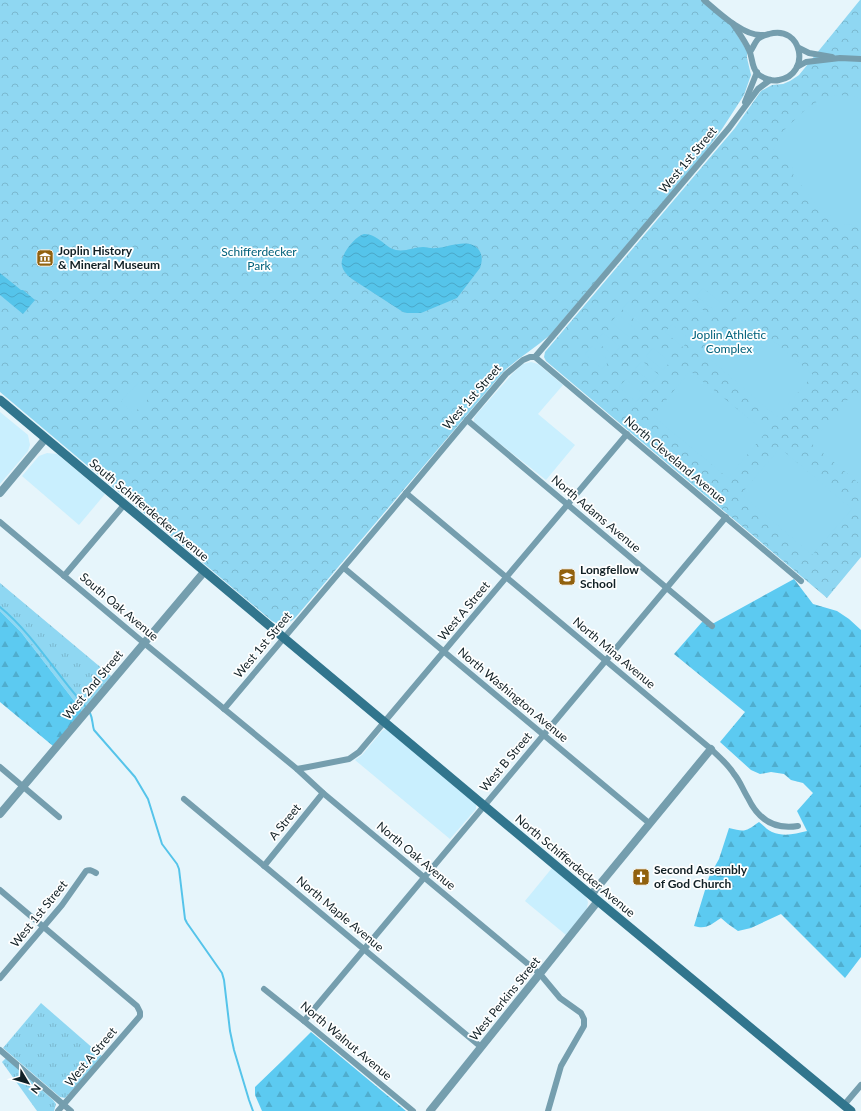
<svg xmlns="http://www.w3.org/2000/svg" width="861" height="1111" viewBox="0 0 861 1111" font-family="Lato,sans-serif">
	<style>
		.built { fill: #c9effe }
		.grass { fill: url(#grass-tufts) }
		.forest { fill: url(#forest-firs) }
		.park { fill: url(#park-crowns) }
		.garden { fill: #8fd7f2 }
		.water { fill: url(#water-waves) }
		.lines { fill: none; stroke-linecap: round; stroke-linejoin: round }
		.stream { stroke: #55c4ea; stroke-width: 2 }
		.minor { stroke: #759eae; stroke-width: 6 }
		.tertiary { stroke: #759eae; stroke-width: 8 }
		.secondary { stroke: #31758d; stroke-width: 9 }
		.labels { text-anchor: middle; stroke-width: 3.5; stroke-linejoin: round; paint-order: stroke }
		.street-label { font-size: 12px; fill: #112025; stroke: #fff }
		.poi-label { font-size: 12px; font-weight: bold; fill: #112025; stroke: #fff; text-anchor: start }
		.park-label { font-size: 12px; fill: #00617b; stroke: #fff }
	</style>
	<defs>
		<pattern id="grass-tufts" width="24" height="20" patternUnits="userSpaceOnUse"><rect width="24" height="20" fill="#8fd7f2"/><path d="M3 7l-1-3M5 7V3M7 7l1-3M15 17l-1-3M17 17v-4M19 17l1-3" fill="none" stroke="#7ab8cf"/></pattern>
		<pattern id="forest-firs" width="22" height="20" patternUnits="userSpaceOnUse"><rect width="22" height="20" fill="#5ccaf1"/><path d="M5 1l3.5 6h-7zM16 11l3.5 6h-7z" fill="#4fadce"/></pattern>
		<pattern id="park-crowns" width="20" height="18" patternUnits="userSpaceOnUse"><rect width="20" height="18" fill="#8fd7f2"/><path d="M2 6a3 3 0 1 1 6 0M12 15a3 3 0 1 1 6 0" fill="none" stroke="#7ab8cf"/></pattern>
		<pattern id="water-waves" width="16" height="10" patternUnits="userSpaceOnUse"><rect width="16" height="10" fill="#55c4ea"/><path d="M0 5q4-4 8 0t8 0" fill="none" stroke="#49a8c9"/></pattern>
	</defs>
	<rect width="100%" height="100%" fill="#e6f5fb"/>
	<g class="built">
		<polygon points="531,362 538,364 563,385 538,414 575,445 546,480 474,423 474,418 476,415 513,373 523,364"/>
		<polygon points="0,412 28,435 30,445 28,451 0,484"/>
		<polygon points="47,453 57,454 105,494 79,525 22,476 39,456"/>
		<polygon points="386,729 476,804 476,809 450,839 355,760 362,755 382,731"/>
		<polygon points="552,868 586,897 588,902 587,908 584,913 566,935 525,901"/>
	</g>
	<g class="grass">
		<polygon points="0,583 111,676 82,711 21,632 0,611"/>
		<polygon points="41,1003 103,1057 65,1098 60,1097 3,1048"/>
		<polygon points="6,1058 53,1100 56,1104 54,1111 37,1111 2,1062"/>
	</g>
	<g class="forest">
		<path d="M794 579 813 604 837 611 849 619 861 630V957L845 978 781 914 751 928 738 931 728 924 721 918C711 924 707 930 694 926L709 877 719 859 729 828C745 832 745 832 759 822 763 825 767 830 772 832 784 837 795 834 807 831L797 811 813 793 803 783 791 780 784 774 771 772 760 774 751 770 720 742 745 712 674 654 702 622 714 623Z"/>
		<polygon points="0,611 21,632 82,711 53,746 0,702"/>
		<polygon points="311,1032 406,1111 262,1111 255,1095 255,1087 283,1060"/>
	</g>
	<g class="park">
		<path d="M0 0H701L731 25 747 51V58L751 75 744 95 722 129 703 155 550 335C535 348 518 358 504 371L295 618C288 624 281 626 272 621L0 392Z"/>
		<polygon points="860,0 861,0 861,557 827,598 546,361 544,357 545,352 735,128 761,91 772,85 783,84 790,81 799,75"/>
	</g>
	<g class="garden">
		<polygon points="837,95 852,96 861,99 861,215 853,225 841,224 818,207 793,174 792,167 773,151 782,132 807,108 823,98"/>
		<polygon points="703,288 720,302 714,310 696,296"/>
		<polygon points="629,301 646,316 640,324 622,309"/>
		<polygon points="692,301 709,315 703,323 686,309"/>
		<polygon points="741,313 813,375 777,417 705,355"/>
		<polygon points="618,314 635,329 629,337 611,322"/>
		<polygon points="672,324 689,339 683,347 665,332"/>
		<polygon points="603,333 620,347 613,355 596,341"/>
		<polygon points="592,346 609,361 602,369 585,354"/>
		<polygon points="653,348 670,362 663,370 646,356"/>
		<polygon points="642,361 659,375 652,383 635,369"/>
		<polygon points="690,371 766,432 728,478 653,416"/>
		<polygon points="626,379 643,394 636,402 619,387"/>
		<polygon points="139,382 152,395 133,414 121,401"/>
		<polygon points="850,397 861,406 861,485 811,443"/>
		<polygon points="780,448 852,509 812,555 741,494"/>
	</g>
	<g class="water">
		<path d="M364 234C368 234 372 235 375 237 383 241 387 248 396 250 405 252 415 247 423 247 428 247 431 249 436 248 449 247 470 237 479 250 483 256 482 262 480 268L457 298 421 313H407L403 312 352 279C348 276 343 271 342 266 339 256 355 236 364 234Z"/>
		<polygon points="0,273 21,290 23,290 35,300 23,314 0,295"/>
	</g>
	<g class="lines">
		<g class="stream">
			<path d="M0 607C33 634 56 674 85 706"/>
			<path d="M90 713C93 719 92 724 94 730L135 777 148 799 162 844 177 864 179 869 185 919 187 923 222 973 224 980 230 1031 234 1050 249 1100 253 1111"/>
		</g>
		<g class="minor">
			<path d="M704 0C718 12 744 37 763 35"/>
			<path d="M733 24C739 33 745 41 749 50 753 58 751 66 757 73 762 78 772 82 779 80 812 74 802 24 769 34 765 35 761 36 758 39 755 42 753 48 750 52"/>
			<polyline points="799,48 809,53 832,57"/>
			<polyline points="797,67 806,62 840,58 861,59"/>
			<polyline points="745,102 757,72"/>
			<polyline points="535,357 801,581"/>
			<polyline points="467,420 712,626"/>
			<path d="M406 493 711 749C719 757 728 764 734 774 740 781 743 790 748 798 758 819 774 830 798 826"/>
			<polyline points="0,522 144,643 297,769 323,793 540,974 560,998 581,1013 584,1019 584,1026 561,1066 548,1111"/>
			<polyline points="344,568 649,823"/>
			<polyline points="64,576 124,505"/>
			<polyline points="224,709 392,510 467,420 506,374 523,360 530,357 535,357 729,128 758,89 770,80"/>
			<polyline points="0,767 59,817"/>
			<polyline points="297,769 308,767 349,759 359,752 627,434"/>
			<polyline points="184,799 481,1047"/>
			<polyline points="264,866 323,793"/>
			<polyline points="0,890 137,1006 140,1012 140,1016 58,1111"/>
			<path d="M0 978 62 905 86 871C90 869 92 871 96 873"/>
			<polyline points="264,989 304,1021 413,1111"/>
			<polyline points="304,1021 726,517"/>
			<polyline points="0,1050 71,1111"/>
			<polyline points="844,1105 861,1085"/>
		</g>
		<g class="tertiary">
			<polyline points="0,493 45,439"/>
			<polyline points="0,814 204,572"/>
			<polyline points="591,895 711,749"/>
			<polyline points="430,1111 598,901"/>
		</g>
		<polyline class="secondary" points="0,400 598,901 851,1111"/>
	</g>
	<defs>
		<symbol id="museum-square" viewBox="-11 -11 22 22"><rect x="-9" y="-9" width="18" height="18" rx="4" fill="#91610e" stroke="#fff"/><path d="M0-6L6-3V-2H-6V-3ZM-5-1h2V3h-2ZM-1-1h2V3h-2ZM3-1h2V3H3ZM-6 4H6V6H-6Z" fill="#fff"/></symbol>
		<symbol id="school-square" viewBox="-11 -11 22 22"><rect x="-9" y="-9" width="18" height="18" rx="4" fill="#91610e" stroke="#fff"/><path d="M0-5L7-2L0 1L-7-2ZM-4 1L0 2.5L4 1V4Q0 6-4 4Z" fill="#fff"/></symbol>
		<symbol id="church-square" viewBox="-11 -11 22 22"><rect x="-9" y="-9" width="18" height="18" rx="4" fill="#91610e" stroke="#fff"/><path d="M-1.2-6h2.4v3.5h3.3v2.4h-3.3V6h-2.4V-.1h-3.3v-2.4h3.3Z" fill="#fff"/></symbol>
	</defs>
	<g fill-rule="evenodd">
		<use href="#museum-square" x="35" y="248" width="20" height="20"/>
		<use href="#school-square" x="557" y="567" width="20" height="20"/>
		<use href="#church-square" x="631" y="867" width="20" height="20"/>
	</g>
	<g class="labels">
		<g class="street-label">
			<text transform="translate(688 160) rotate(-50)" y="4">West 1st Street</text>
			<text transform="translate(472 397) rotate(-49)" y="4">West 1st Street</text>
			<text transform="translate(675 460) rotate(40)" y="4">North Cleveland Avenue</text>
			<text transform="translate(149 510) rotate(40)" y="4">South Schifferdecker Avenue</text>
			<text transform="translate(596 514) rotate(40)" y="4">North Adams Avenue</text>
			<text transform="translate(119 607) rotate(40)" y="4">South Oak Avenue</text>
			<text transform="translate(464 611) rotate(-50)" y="4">West A Street</text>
			<text transform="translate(263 645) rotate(-50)" y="4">West 1st Street</text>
			<text transform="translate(614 653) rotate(40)" y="4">North Mina Avenue</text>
			<text transform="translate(93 685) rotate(-50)" y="4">West 2nd Street</text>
			<text transform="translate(513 695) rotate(40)" y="4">North Washington Avenue</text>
			<text transform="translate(506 762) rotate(-50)" y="4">West B Street</text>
			<text transform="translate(285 822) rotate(-51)" y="4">A Street</text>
			<text transform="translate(416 856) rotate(40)" y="4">North Oak Avenue</text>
			<text transform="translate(575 866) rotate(40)" y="4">North Schifferdecker Avenue</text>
			<text transform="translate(39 914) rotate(-51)" y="4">West 1st Street</text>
			<text transform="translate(340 914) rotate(40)" y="4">North Maple Avenue</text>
			<text transform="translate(505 999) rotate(-51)" y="4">West Perkins Street</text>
			<text transform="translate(346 1041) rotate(40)" y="4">North Walnut Avenue</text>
			<text transform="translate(91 1057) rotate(-50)" y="4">West A Street</text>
		</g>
		<g class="poi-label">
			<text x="58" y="255">Joplin History<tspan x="58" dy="14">&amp; Mineral Museum</tspan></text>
			<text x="580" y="574">Longfellow<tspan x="580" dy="14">School</tspan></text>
			<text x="654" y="874">Second Assembly<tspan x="654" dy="14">of God Church</tspan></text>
		</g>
		<g class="park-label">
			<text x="259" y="256">Schifferdecker<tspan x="259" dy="14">Park</tspan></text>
			<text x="729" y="339">Joplin Athletic<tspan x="729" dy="14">Complex</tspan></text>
		</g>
	</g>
	<g transform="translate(28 1083) rotate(128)" stroke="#ffffff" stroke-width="3" paint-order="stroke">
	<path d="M0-3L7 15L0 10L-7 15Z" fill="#112025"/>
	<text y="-6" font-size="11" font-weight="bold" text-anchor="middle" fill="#112025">N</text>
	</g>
</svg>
